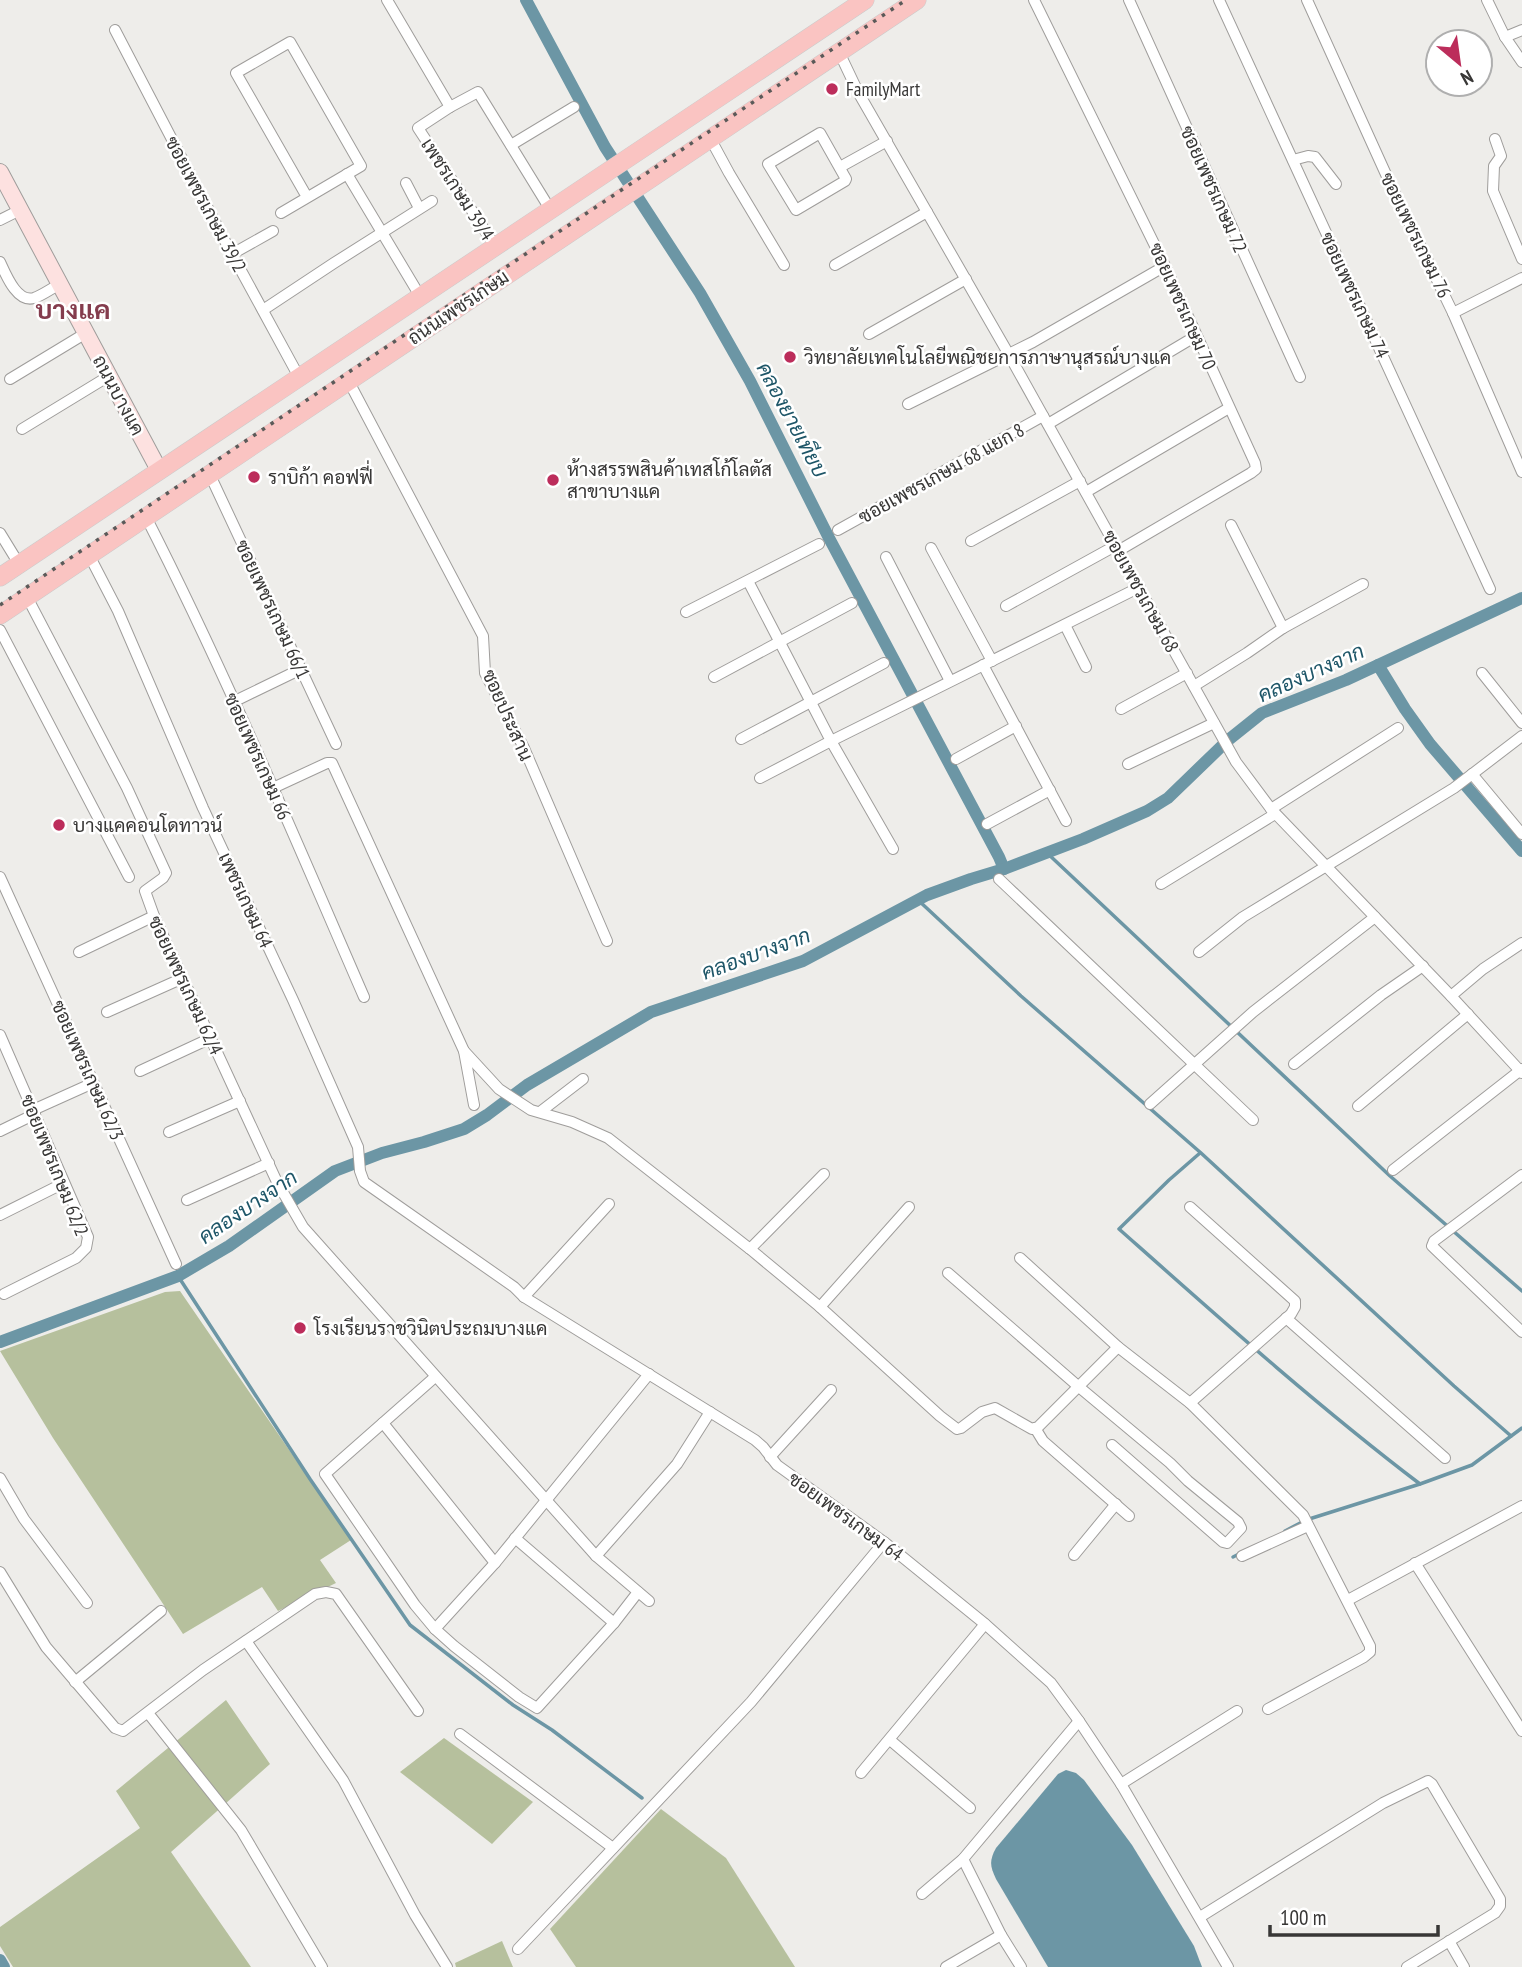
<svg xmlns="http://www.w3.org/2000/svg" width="1522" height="1967" viewBox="0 0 1522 1967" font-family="'PT Sans Narrow',Sarabun,sans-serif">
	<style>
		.green { fill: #b6c09d }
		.water { fill: #6c96a5 }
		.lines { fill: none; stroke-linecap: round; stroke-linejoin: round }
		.stream { stroke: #6c96a5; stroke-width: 3.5 }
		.canal { stroke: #6c96a5; stroke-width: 12 }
		.street-casing { stroke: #9f9d9b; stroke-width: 12 }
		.secondary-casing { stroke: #9f9d9b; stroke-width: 18 }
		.primary-casing { stroke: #cbcbcb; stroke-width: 19 }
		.street { stroke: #fff; stroke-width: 10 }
		.secondary { stroke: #fde1e0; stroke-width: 16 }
		.primary { stroke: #fac4c2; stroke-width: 18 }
		.rail { stroke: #5b5a59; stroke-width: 3.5; stroke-dasharray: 3.5 7; stroke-linecap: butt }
		.poi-dot { fill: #bc2d5b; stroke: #fff; stroke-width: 2.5 }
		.labels { text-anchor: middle; stroke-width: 5; stroke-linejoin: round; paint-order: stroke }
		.poi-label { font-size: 19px; fill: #383736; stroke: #fff; text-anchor: start }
		.street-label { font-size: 19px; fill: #383736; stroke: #fff }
		.water-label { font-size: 21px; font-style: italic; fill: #1e5668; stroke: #fff }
		.district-label { font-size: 26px; font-weight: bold; fill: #843c4d; stroke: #fff }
	</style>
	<rect width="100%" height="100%" fill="#eeedea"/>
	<g class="green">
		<polygon points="180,1291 351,1540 320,1560 336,1583 278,1611 262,1587 183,1634 53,1438 0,1351 165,1292"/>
		<polygon points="226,1700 270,1764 171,1852 251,1967 13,1967 0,1946 0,1927 140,1828 116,1791"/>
		<polygon points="444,1738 533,1802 492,1844 400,1772"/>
		<polygon points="661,1809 726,1858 795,1967 576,1967 550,1929"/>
		<polygon points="502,1941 513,1967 456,1967 455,1963"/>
	</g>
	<path class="water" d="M1066 1770 1076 1773 1084 1780 1132 1845 1194 1946 1202 1967H1048L996 1879C990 1866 989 1861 996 1848L1058 1774Z"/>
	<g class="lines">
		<g class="stream">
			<polyline points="1046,852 1390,1176 1522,1291"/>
			<polyline points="918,900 1021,996 1201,1153 1454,1386 1511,1436"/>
			<path d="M1200 1153 1169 1180 1119 1229C1217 1316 1315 1404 1420 1484"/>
			<polyline points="178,1276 310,1479 410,1625 513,1705 552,1730 642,1798"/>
			<polyline points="1285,1531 1306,1520 1420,1484 1472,1465 1522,1428"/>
			<polyline points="1233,1557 1241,1553"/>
		</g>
		<g class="canal">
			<polyline points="526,0 605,147 700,293 750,381 829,538 999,857 1004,869"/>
			<polyline points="1378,665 1405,709 1430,744 1522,851"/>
			<polyline points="0,1342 178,1276 229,1246 335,1171 382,1153 424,1142 464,1129 487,1115 527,1085 651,1012 803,961 927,895 971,879 1004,869 1083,839 1147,811 1168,798 1227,741 1262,713 1346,680 1522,598"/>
			<polyline points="0,1960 4,1967"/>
		</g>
		<defs>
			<g id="street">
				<polyline points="387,0 450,107"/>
				<polyline points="1034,0 1165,266 1255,463 1256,469 1251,473 1118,551"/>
				<polyline points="1129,0 1300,377"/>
				<polyline points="1219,0 1490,589"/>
				<polyline points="1307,0 1389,181 1453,313 1522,472"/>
				<polyline points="1487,0 1505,37 1522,62"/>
				<polyline points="115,30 226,243 299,377"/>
				<polyline points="1505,37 1522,30"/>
				<polyline points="839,52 858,92 1008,353 1236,762 1271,809 1451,996 1522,1073"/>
				<polygon points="820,133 846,179 845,181 796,210 768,164"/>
				<polyline points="710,138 729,173 784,265"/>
				<polyline points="1495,139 1501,156 1494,166 1493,191 1522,259"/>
				<polyline points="511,145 574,107"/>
				<polyline points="1293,160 1308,156 1315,157 1336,184"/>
				<polyline points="840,167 887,141"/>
				<polyline points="347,174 420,296"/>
				<polyline points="406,183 419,208"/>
				<polyline points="281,213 361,166 290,42 236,73 307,197"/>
				<polyline points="0,220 20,210"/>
				<polyline points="495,246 418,128 450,107 478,92 550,209"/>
				<polyline points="232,254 273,231"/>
				<path d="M0 262C6 275 17 303 34 298 43 295 52 288 60 284"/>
				<polyline points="835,265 927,212"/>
				<polyline points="263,310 334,263 432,201"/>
				<polyline points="1453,313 1522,278"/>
				<polyline points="869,334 966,279"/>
				<polyline points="10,379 86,333"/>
				<polyline points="348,380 483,636 485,673 524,748 607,941"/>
				<polyline points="908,404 1033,342 1165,266"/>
				<polyline points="1048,424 1196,336"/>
				<polyline points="22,429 109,376"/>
				<polyline points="210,475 336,744"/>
				<polyline points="1086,492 1229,408"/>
				<path d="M146 517C226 674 294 836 364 997"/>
				<polyline points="838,530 1043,416"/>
				<polyline points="0,533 19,564"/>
				<polyline points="971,541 1080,481"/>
				<polyline points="931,548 992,661"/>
				<polyline points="89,555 118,611 203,808 293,1000 358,1147 360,1171 364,1182 514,1287 524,1297 755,1440 763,1447 777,1465 884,1542 985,1624 1051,1683 1079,1721 1121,1784 1228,1967"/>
				<polyline points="886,557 950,681"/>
				<polyline points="748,581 831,741 760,778"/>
				<polyline points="27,597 127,788 166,873 163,878 145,891 154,916 277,1182 303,1227 596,1556 649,1601"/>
				<polyline points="1006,606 1115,546"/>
				<polyline points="686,612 819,544"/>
				<polyline points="1065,625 1086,667"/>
				<polyline points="1283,628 1363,584"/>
				<polyline points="0,630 129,877"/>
				<polyline points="983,665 1066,821"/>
				<polyline points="1482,673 1522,723"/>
				<polyline points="714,677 852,603"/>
				<polyline points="1194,686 1247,653 1283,628 1231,525"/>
				<polyline points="235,701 301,669"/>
				<polyline points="1121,709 1187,673"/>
				<polyline points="741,739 884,663"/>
				<polyline points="956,759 1016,726"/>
				<polyline points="1128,764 1214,723"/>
				<polyline points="1472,774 1522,834"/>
				<polyline points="273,788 327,763 332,763 464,1051 474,1105"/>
				<polyline points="1271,809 1398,728"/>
				<polyline points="987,824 1050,790"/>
				<polyline points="893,849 831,741 1140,587"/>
				<polyline points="0,877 176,1264"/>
				<polyline points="999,879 1253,1120"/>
				<polyline points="1161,884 1275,814"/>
				<polyline points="79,952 154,916"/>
				<polyline points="1199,952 1243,917 1454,788 1522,736"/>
				<polyline points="1451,996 1483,969 1522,943"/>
				<polyline points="107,1012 183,978"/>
				<polyline points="0,1035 88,1237 86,1248 76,1258 4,1294"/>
				<polyline points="464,1051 499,1089 531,1110 572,1122 608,1138 750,1249 820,1307 940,1416 957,1429 961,1428 982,1412 995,1408 1032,1429 1038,1427 1118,1347"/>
				<polyline points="1294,1064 1381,995 1423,966"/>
				<polyline points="140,1071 211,1038"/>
				<polyline points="1150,1104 1253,1012 1375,917"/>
				<polyline points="1358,1106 1468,1014"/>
				<polyline points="33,1110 93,1083"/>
				<polyline points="540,1112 583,1079"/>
				<polyline points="0,1131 35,1114"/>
				<polyline points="169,1132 240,1101"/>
				<polyline points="1393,1170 1522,1069"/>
				<polyline points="1522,1175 1434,1241 1432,1246 1522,1332"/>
				<polyline points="187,1200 269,1163"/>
				<polyline points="0,1215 64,1183"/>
				<polyline points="750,1249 824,1174"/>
				<polyline points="1020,1258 1118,1347 1190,1403 1303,1515 1370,1646 1370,1652 1364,1657 1268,1709"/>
				<polyline points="948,1273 1079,1387 1170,1463 1188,1481 1238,1522 1241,1528 1227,1543 1223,1542 1112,1445"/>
				<polyline points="524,1297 609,1204"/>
				<polyline points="820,1307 909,1207"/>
				<polyline points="1286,1318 1445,1458"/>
				<polyline points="435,1377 325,1474 415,1605 435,1629 454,1646 519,1697 537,1708 614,1623 638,1592"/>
				<polyline points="1190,1403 1291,1314 1295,1307 1295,1301 1190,1207"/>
				<polyline points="383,1423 495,1563"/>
				<polyline points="1035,1428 1043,1441 1129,1516"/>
				<polyline points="770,1457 831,1390"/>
				<polyline points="0,1478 24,1519 87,1603"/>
				<polyline points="515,1538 614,1623"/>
				<polyline points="1074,1555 1116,1504"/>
				<polyline points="596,1556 677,1464 710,1412"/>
				<polyline points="1242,1556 1308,1526"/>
				<polyline points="1415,1563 1522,1731"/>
				<polyline points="0,1572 46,1647 115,1728 123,1731 203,1670 315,1594 326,1592 336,1594 418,1711"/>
				<polyline points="1348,1600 1522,1506"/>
				<polyline points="435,1629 495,1563 649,1374"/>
				<polyline points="246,1641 343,1780 415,1915 447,1967"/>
				<polyline points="75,1682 161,1611"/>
				<polyline points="148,1713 241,1830 322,1967"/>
				<polyline points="460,1734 613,1848"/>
				<polyline points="890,1740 970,1808"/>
				<polyline points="861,1773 985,1624"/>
				<polyline points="1121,1784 1237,1711"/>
				<polyline points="963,1859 1001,1935 1021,1967"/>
				<polyline points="922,1894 963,1859 1079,1721"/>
				<polyline points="1200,1917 1383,1803 1428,1781 1432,1784 1500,1899 1500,1906 1495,1913 1407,1967"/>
				<polyline points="1449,1941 1464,1967"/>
				<polyline points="518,1949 751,1702 884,1542"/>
				<polyline points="946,1967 1001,1935"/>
			</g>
			<polyline id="secondary" points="0,172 159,470"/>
			<g id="primary">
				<polyline points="0,577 865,0"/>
				<polyline points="0,615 917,0"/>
			</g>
		</defs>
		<use href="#street" class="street-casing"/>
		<use href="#secondary" class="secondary-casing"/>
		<use href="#primary" class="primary-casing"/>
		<use href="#street" class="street"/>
		<use href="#secondary" class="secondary"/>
		<use href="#primary" class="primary"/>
		<polyline class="rail" points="0,605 906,0"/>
	</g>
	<g class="poi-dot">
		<circle cx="832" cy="89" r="7"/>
		<circle cx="790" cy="357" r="7"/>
		<circle cx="254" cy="477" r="7"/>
		<circle cx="553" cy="480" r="7"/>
		<circle cx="59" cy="825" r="7"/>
		<circle cx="300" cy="1328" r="7"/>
	</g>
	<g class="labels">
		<g class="poi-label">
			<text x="846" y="96">FamilyMart</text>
			<text x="804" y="364">วิทยาลัยเทคโนโลยีพณิชยการภาษานุสรณ์บางแค</text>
			<text x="567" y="476">ห้างสรรพสินค้าเทสโก้โลตัส<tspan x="567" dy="22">สาขาบางแค</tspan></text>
			<text x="268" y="484">ราบิก้า คอฟฟี่</text>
			<text x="73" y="832">บางแคคอนโดทาวน์</text>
			<text x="314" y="1335">โรงเรียนราชวินิตประถมบางแค</text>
		</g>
		<g class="street-label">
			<text transform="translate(458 189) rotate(57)" y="7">เพชรเกษม 39/4</text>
			<text transform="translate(1214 189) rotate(66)" y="7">ซอยเพชรเกษม 72</text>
			<text transform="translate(206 204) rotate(62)" y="7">ซอยเพชรเกษม 39/2</text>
			<text transform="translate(1416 235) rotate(64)" y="7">ซอยเพชรเกษม 76</text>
			<text transform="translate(1355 295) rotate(65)" y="7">ซอยเพชรเกษม 74</text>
			<text transform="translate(1183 306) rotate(66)" y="7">ซอยเพชรเกษม 70</text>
			<text transform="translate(458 307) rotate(-34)" y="7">ถนนเพชรเกษม</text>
			<text transform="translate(119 395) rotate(62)" y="7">ถนนบางแค</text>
			<text transform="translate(941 473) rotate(-29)" y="7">ซอยเพชรเกษม 68 แยก 8</text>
			<text transform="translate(1141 591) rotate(61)" y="7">ซอยเพชรเกษม 68</text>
			<text transform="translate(273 609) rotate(65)" y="7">ซอยเพชรเกษม 66/1</text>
			<text transform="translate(508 715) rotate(66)" y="7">ซอยประสาน</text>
			<text transform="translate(258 756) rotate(66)" y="7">ซอยเพชรเกษม 66</text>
			<text transform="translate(246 900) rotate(65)" y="7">เพชรเกษม 64</text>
			<text transform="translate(186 985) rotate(65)" y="7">ซอยเพชรเกษม 62/4</text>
			<text transform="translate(88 1070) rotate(66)" y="7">ซอยเพชรเกษม 62/3</text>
			<text transform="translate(55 1165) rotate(68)" y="7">ซอยเพชรเกษม 62/2</text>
			<text transform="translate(846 1516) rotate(36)" y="7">ซอยเพชรเกษม 64</text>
		</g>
		<g class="water-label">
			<text transform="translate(792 420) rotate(62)" y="7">คลองยายเทียบ</text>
			<text transform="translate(1311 673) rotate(-24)" y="7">คลองบางจาก</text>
			<text transform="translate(756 954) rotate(-20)" y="7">คลองบางจาก</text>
			<text transform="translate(248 1207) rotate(-34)" y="7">คลองบางจาก</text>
		</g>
		<g class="district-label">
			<text x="73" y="319">บางแค</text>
		</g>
	</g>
	<g transform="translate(1459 63) rotate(151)"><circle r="33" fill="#ffffff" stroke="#afafaf" stroke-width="2"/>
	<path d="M0-5L12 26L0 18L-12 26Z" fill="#bc2d5b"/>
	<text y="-10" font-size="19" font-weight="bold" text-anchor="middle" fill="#383736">N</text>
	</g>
	<path d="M1270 1925v10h168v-10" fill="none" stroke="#383736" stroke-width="3.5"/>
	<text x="1280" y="1925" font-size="21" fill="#383736" stroke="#ffffff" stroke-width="5" paint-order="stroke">100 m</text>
</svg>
